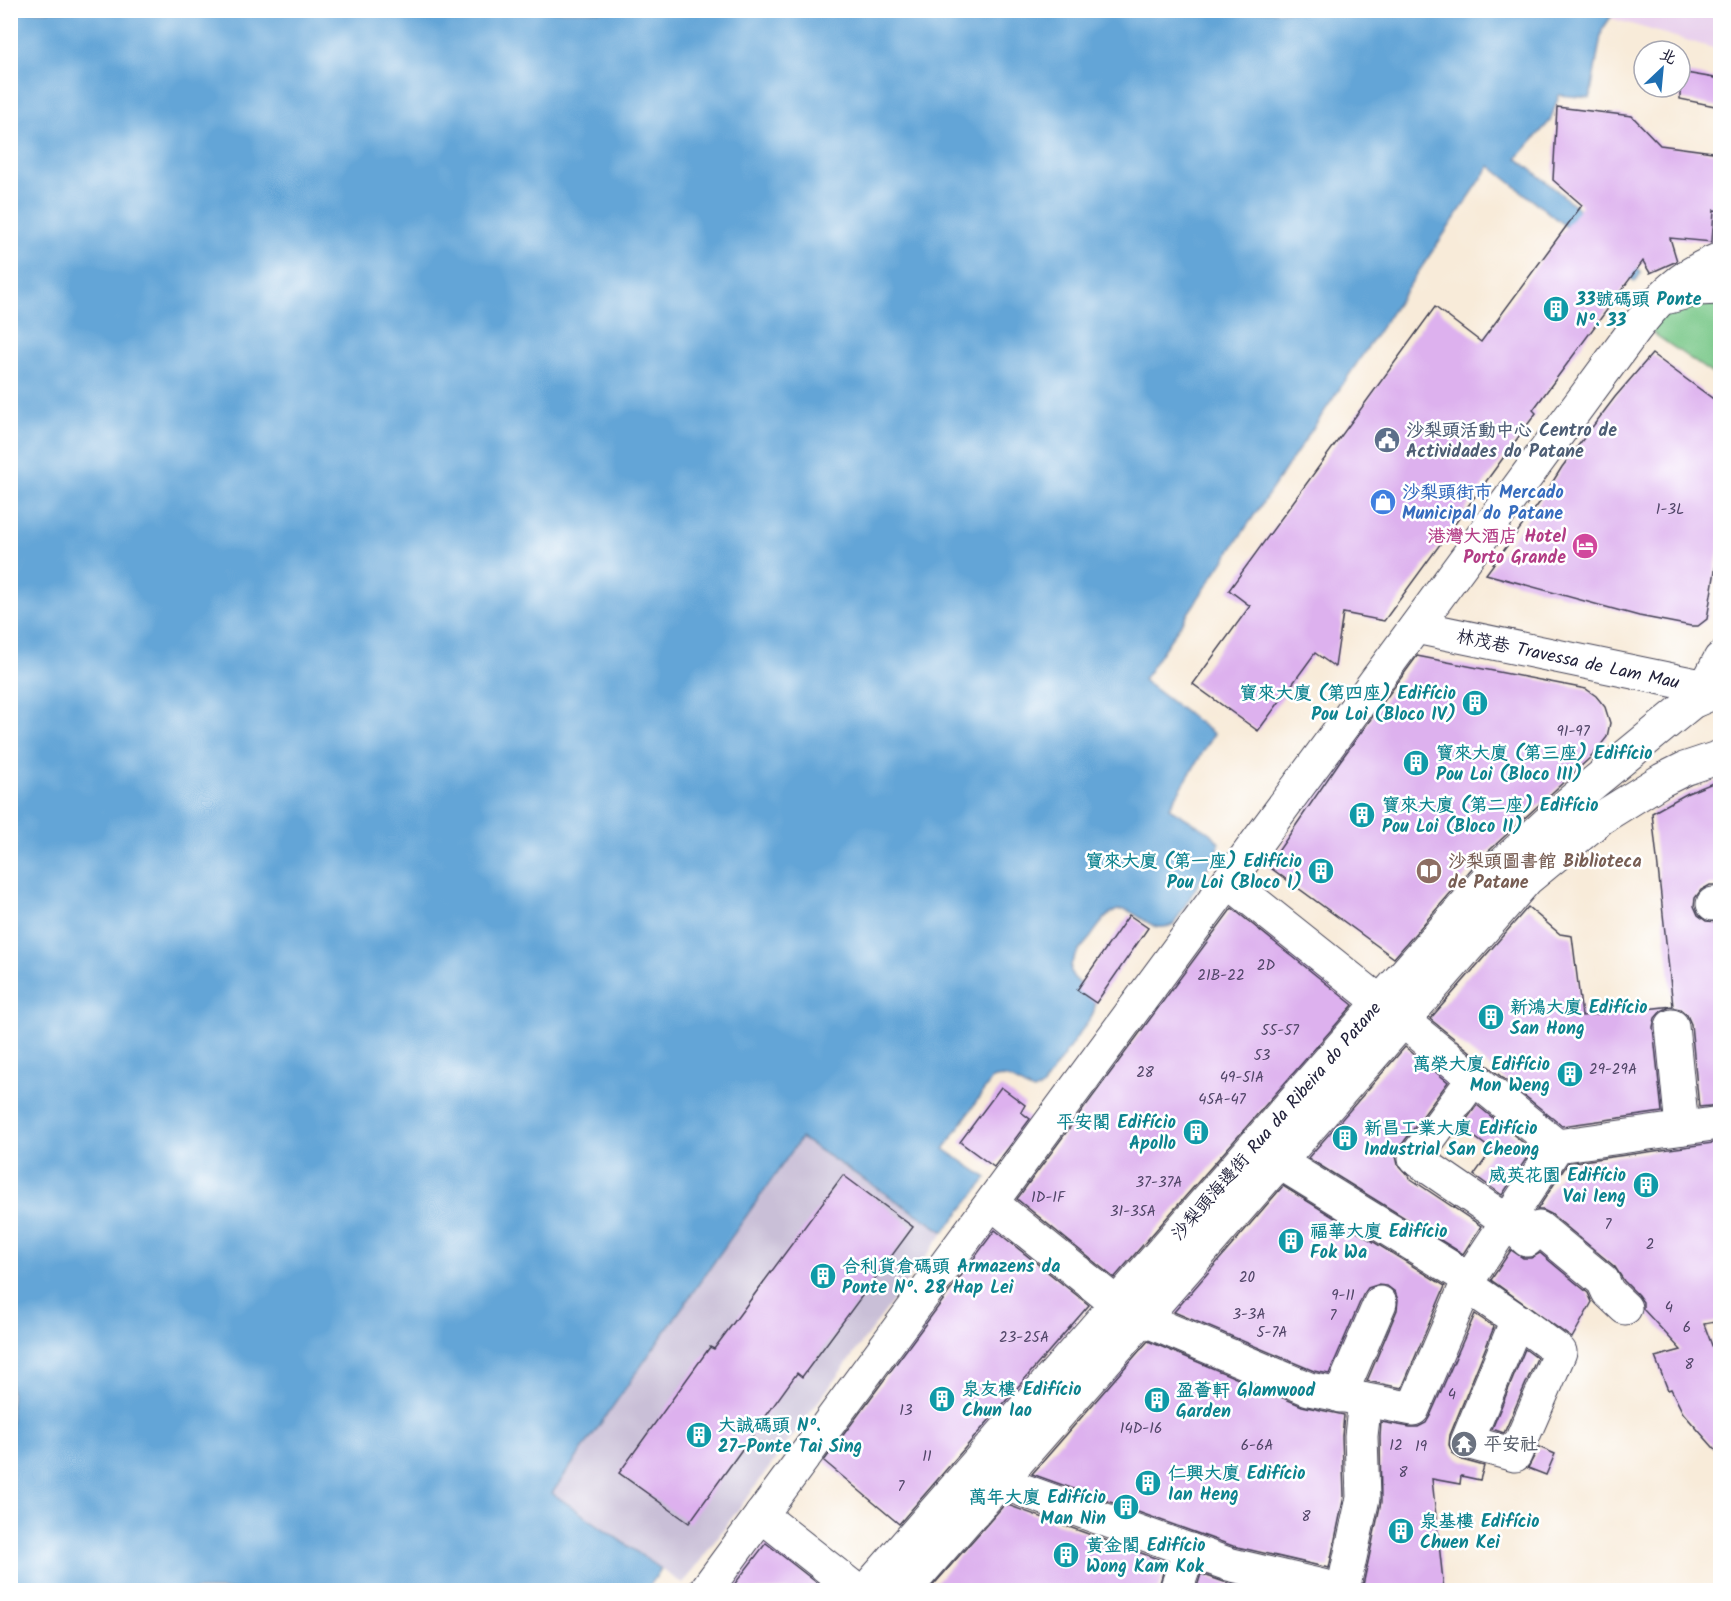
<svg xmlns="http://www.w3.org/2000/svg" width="1731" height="1601" viewBox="0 0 1731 1601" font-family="Kalam,'LXGW WenKai TC',sans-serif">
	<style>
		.built { fill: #e9d2ed }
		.industrial { fill: #c9bfd7 }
		.green { fill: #79c889; stroke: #4e7562; stroke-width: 1.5 }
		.water { fill: #64a5d7; stroke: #436489; stroke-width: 1.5 }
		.building { fill: #ddb1ee }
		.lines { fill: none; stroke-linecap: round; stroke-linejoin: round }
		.street-casing { stroke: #424053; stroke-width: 35 }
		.secondary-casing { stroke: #424053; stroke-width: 35 }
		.primary-casing { stroke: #424053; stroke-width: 35 }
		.street { stroke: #fff; stroke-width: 33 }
		.secondary { stroke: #fff; stroke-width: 33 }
		.primary { stroke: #fff; stroke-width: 33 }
		.labels { text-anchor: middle; stroke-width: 5; stroke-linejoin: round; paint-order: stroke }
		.number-label { font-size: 15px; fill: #514668 }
		.culture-label { font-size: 18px; font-weight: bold; fill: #0d838f; stroke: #fff; text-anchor: start }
		.service-label { font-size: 18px; font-weight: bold; fill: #4e5e75; stroke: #fff; text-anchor: start }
		.shop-label { font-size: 18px; font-weight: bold; fill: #366cbe; stroke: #fff; text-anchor: start }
		.hotel-label { font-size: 18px; font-weight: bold; fill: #b23c85; stroke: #fff; text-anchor: end }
		.street-label { font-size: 18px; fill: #22223b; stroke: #fff }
		.education-label { font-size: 18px; font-weight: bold; fill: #785e54; stroke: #fff; text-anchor: start }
		.worship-label { font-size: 18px; font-weight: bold; fill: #5b616d; stroke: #fff; text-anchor: start }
	</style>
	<rect width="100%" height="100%" fill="#fff"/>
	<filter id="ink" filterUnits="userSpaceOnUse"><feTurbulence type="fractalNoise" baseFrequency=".0167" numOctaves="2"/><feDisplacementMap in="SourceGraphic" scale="12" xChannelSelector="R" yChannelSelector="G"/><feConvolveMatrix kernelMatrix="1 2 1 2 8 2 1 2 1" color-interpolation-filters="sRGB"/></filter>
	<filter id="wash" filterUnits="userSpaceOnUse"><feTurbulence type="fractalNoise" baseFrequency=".008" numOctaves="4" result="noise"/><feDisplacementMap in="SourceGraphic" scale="24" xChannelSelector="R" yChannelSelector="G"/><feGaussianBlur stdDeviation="1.35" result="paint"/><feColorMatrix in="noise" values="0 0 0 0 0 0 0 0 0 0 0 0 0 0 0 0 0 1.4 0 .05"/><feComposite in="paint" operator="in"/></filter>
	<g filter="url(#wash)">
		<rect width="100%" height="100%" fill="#f8ebd9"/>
		<polygon class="built" points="1615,11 1720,11 1720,50 1610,18"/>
		<polygon class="industrial" points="801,1138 944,1232 683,1584 552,1493"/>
		<polygon class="green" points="1720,291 1720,379 1650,331 1665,312"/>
		<path class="water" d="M11 11H1615L1602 30 1590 98 1559 95 1550 121 1517 158 1623 245 1641 273 1635 282 1490 166 1143 680 1214 734 1169 808 1212 834 1219 843 1218 851 1174 924C1147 939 1135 898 1111 913 1103 918 1096 930 1090 938 1085 944 1077 952 1073 960 1062 982 1092 984 1095 1001 1096 1005 1094 1010 1093 1014L1042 1087 1034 1091C1019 1086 1006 1071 991 1080L944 1149 987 1178 944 1232 801 1138 552 1493 661 1569 647 1590H11Z"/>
		<g id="blocks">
			<g class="building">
				<polygon points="1680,72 1720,79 1720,107 1680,99"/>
				<polygon points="1557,107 1632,116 1660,145 1720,153 1720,211 1714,210 1712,242 1670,238 1677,261 1650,273 1643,261 1533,410 1536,413 1384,621 1343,613 1335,667 1315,653 1258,731 1193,684 1250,606 1229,590 1435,307 1481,342 1582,205 1553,180"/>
				<polygon points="1652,354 1720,404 1720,540 1707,619 1698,626 1691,626 1639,616 1486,574 1540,502 1562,467 1615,397"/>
				<polygon points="1417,656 1586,689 1596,696 1605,707 1610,723 1607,737 1592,756 1480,859 1394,958 1268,866 1340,761"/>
				<polygon points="1720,780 1720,885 1710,885 1701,890 1695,898 1694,906 1698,915 1706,921 1720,922 1720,1105 1699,1107 1691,1024 1687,1015 1680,1009 1670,1007 1661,1011 1655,1018 1653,1027 1662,1112 1562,1126 1430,1019 1528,907 1560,934 1572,936 1582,1016 1673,1006 1652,813 1688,793"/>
				<polygon points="1232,908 1353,1005 1114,1278 1017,1199"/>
				<polygon points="1129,915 1148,928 1096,1003 1077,990"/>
				<polygon points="1405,1047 1448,1082 1400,1147 1396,1156 1398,1165 1411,1179 1481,1226 1463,1254 1308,1158"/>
				<polygon points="1001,1087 1025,1105 1021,1112 1030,1119 994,1167 960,1142"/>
				<polygon points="1477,1105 1532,1150 1502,1195 1474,1175 1492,1150 1461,1127"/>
				<polygon points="1720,1142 1720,1321 1704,1324 1720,1367 1720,1455 1683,1413 1671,1389 1668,1390 1655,1357 1681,1350 1643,1309 1643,1302 1638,1295 1624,1281 1615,1267 1551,1214 1543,1210 1537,1210 1568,1163"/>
				<polygon points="843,1175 913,1227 802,1377 797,1373 689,1523 619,1473 710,1347 714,1349"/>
				<polygon points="1283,1186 1445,1286 1402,1388 1367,1381 1397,1310 1398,1300 1395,1292 1387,1286 1377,1285 1368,1288 1363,1295 1329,1374 1314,1371 1174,1312"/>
				<polygon points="995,1230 1089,1305 899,1524 824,1461"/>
				<polygon points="1511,1250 1523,1258 1531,1258 1540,1253 1588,1293 1592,1302 1572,1338 1491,1280"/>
				<polygon points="1475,1314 1494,1327 1450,1435 1449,1445 1453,1454 1462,1460 1484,1466 1480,1480 1461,1476 1460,1484 1432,1479 1444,1590 1362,1590 1381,1502 1380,1437 1381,1422 1410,1427 1418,1427 1426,1423 1430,1416"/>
				<polygon points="1148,1341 1302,1406 1344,1415 1342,1436 1344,1496 1329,1568 1233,1546 1032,1474"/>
				<polygon points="1525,1349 1537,1358 1504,1433 1492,1429"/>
				<polygon points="1539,1447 1555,1454 1546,1475 1528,1468"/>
				<polygon points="1005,1504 1166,1562 1158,1590 929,1590"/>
				<polygon points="766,1543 826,1590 730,1590"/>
				<polygon points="1201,1574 1224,1582 1259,1590 1196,1590"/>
			</g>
		</g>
	</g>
	<g filter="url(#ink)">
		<use href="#blocks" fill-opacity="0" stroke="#424053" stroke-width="1.5"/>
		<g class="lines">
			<defs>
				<g id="street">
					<polyline points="1228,881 1380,1002 1396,1003 1409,1001"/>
					<polyline points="1713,904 1720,903"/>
					<polyline points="1403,1021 1557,1146"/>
					<polyline points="1672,1026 1682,1128"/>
					<polyline points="1474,1078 1415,1158 1507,1221 1527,1240 1539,1228 1603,1281 1608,1292 1625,1308"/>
					<polyline points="1279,1162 1469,1279"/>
					<polyline points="993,1204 1117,1304"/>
					<polyline points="1466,1285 1517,1320 1467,1442 1515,1455 1560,1352 1517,1320"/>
					<polyline points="1143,1319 1309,1389 1413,1409 1469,1279 1557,1146 1720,1123"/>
					<polyline points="1340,1396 1380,1303"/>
					<polyline points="1000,1482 1228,1564 1340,1590"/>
					<polyline points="761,1515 856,1590"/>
					<polyline points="1176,1590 1190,1550"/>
					<polyline points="1343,1590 1363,1498 1361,1436 1365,1400"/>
				</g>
				<g id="secondary">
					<polyline points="1669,297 1698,289 1720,288"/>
					<polyline points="1416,627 1720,690"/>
					<polyline points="1692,702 1705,688 1720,659"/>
					<path d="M706 1590 1635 329C1662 295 1679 276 1720 259"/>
				</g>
				<g id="primary">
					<polyline points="866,1590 1493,873 1569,803 1692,702 1720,690"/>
					<polyline points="905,1590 1527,879 1601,818 1662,780 1684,769 1720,757"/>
				</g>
			</defs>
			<use href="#street" class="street-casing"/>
			<use href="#secondary" class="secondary-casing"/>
			<use href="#primary" class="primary-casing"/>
			<use href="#street" class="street"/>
			<use href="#secondary" class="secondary"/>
			<use href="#primary" class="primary"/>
		</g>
	</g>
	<defs>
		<symbol id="building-disc" viewBox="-11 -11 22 22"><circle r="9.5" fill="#0f9aa8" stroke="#fff"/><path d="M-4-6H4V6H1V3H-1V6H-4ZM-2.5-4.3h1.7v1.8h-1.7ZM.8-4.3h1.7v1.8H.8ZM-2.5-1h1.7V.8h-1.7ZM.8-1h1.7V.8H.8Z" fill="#fff"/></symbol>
		<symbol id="civic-disc" viewBox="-11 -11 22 22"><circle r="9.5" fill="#5c6f8a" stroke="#fff"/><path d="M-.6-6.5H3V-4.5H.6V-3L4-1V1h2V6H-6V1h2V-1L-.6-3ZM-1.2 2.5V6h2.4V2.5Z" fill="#fff"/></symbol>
		<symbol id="shop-disc" viewBox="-11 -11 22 22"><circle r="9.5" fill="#3f7fe0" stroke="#fff"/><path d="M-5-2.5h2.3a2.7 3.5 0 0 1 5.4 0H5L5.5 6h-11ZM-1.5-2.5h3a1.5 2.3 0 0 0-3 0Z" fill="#fff"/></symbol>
		<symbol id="hotel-disc" viewBox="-11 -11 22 22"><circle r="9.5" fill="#d1479c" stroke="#fff"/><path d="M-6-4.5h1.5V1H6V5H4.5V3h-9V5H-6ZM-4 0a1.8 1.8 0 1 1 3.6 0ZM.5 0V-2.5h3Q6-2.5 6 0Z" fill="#fff"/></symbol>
		<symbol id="library-disc" viewBox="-11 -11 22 22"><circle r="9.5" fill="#8d6e63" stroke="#fff"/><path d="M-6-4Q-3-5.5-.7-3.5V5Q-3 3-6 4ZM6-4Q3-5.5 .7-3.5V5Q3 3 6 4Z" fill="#fff"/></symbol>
		<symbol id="temple-disc" viewBox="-11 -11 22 22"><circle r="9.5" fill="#6b7280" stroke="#fff"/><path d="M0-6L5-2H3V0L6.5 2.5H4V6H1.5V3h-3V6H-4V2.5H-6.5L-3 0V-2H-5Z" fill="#fff"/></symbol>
	</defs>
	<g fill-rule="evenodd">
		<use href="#building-disc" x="1541" y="294" width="30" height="30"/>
		<use href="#civic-disc" x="1372" y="425" width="30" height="30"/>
		<use href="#shop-disc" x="1368" y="487" width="30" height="30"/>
		<use href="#hotel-disc" x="1570" y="531" width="30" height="30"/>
		<use href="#building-disc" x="1460" y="688" width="30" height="30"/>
		<use href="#building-disc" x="1401" y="748" width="30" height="30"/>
		<use href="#building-disc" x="1347" y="800" width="30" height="30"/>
		<use href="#building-disc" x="1306" y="856" width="30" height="30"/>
		<use href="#library-disc" x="1414" y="856" width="30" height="30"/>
		<use href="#building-disc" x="1476" y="1002" width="30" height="30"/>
		<use href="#building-disc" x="1555" y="1059" width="30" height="30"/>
		<use href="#building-disc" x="1181" y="1117" width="30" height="30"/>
		<use href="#building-disc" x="1330" y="1123" width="30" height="30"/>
		<use href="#building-disc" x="1631" y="1170" width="30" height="30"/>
		<use href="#building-disc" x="1276" y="1226" width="30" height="30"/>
		<use href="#building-disc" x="808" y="1261" width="30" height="30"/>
		<use href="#building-disc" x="927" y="1384" width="30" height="30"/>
		<use href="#building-disc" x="1142" y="1385" width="30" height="30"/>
		<use href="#building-disc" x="684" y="1420" width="30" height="30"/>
		<use href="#temple-disc" x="1449" y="1429" width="30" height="30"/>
		<use href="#building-disc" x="1133" y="1468" width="30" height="30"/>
		<use href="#building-disc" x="1111" y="1492" width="30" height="30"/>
		<use href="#building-disc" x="1386" y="1516" width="30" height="30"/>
		<use href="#building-disc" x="1051" y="1540" width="30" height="30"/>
	</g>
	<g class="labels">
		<g class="number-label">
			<text x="1670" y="514">1-3L</text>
			<text x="1573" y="736">91-97</text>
			<text x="1266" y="970">2D</text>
			<text x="1221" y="980">21B-22</text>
			<text x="1280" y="1035">55-57</text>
			<text x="1262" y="1060">53</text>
			<text x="1613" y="1074">29-29A</text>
			<text x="1145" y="1077">28</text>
			<text x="1242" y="1082">49-51A</text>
			<text x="1222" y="1104">45A-47</text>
			<text x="1159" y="1187">37-37A</text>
			<text x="1048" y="1202">1D-1F</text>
			<text x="1133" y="1216">31-35A</text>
			<text x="1608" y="1229">7</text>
			<text x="1650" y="1249">2</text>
			<text x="1247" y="1282">20</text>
			<text x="1343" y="1300">9-11</text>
			<text x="1669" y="1312">4</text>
			<text x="1249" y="1319">3-3A</text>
			<text x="1333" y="1320">7</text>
			<text x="1687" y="1332">6</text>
			<text x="1272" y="1337">5-7A</text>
			<text x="1024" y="1342">23-25A</text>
			<text x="1689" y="1369">8</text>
			<text x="1452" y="1399">4</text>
			<text x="906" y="1415">13</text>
			<text x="1141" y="1433">14D-16</text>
			<text x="1257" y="1450">6-6A</text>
			<text x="1396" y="1450">12</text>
			<text x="1421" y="1451">19</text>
			<text x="927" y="1461">11</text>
			<text x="1403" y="1477">8</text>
			<text x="901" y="1491">7</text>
			<text x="1306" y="1521">8</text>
		</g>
		<g class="culture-label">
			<text x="1576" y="305">33號碼頭 Ponte<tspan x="1576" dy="21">Nº. 33</tspan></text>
			<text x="1456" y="699" text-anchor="end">寶來大廈 (第四座) Edifício<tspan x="1456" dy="21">Pou Loi (Bloco IV)</tspan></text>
			<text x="1436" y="759">寶來大廈 (第三座) Edifício<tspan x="1436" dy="21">Pou Loi (Bloco III)</tspan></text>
			<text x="1382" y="811">寶來大廈 (第二座) Edifício<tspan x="1382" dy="21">Pou Loi (Bloco II)</tspan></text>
			<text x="1302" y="867" text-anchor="end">寶來大廈 (第一座) Edifício<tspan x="1302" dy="21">Pou Loi (Bloco I)</tspan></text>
			<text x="1510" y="1013">新鴻大廈 Edifício<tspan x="1510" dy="21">San Hong</tspan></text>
			<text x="1550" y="1070" text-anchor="end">萬榮大廈 Edifício<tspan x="1550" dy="21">Mon Weng</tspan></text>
			<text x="1176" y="1128" text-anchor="end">平安閣 Edifício<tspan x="1176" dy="21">Apollo</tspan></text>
			<text x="1364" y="1134">新昌工業大廈 Edifício<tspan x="1364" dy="21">Industrial San Cheong</tspan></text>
			<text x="1626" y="1181" text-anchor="end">威英花園 Edifício<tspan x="1626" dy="21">Vai Ieng</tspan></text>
			<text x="1310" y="1237">福華大廈 Edifício<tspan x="1310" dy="21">Fok Wa</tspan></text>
			<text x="842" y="1272">合利貨倉碼頭 Armazens da<tspan x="842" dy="21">Ponte Nº. 28 Hap Lei</tspan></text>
			<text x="962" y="1395">泉友樓 Edifício<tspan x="962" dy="21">Chun Iao</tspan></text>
			<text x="1176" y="1396">盈薈軒 Glamwood<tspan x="1176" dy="21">Garden</tspan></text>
			<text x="718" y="1431">大誠碼頭 Nº.<tspan x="718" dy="21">27-Ponte Tai Sing</tspan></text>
			<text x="1168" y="1479">仁興大廈 Edifício<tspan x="1168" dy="21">Ian Heng</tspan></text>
			<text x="1106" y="1503" text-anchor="end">萬年大廈 Edifício<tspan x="1106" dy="21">Man Nin</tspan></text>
			<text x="1420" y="1527">泉基樓 Edifício<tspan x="1420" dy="21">Chuen Kei</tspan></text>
			<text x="1086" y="1551">黃金閣 Edifício<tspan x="1086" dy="21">Wong Kam Kok</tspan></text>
		</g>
		<g class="service-label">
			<text x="1406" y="436">沙梨頭活動中心 Centro de<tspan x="1406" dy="21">Actividades do Patane</tspan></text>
		</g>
		<g class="shop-label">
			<text x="1402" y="498">沙梨頭街市 Mercado<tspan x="1402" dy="21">Municipal do Patane</tspan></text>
		</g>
		<g class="hotel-label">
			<text x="1566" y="542">港灣大酒店 Hotel<tspan x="1566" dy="21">Porto Grande</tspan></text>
		</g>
		<g class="street-label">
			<text transform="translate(1568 659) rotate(12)" y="6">林茂巷 Travessa de Lam Mau</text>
			<text transform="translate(1276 1121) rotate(-49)" y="6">沙梨頭海邊街 Rua da Ribeira do Patane</text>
		</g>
		<g class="education-label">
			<text x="1448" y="867">沙梨頭圖書館 Biblioteca<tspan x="1448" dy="21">de Patane</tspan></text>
		</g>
		<g class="worship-label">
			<text x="1484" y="1450">平安社</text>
		</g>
	</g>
	<rect width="1731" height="1601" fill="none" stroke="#fff" stroke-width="36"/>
	<g transform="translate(1662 69) rotate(26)"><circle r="28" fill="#ffffff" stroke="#a7a7b1" stroke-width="1.5"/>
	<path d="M0-4.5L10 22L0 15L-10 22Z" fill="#1f6fb2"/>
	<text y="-9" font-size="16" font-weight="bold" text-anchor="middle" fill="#22223b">北</text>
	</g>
</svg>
